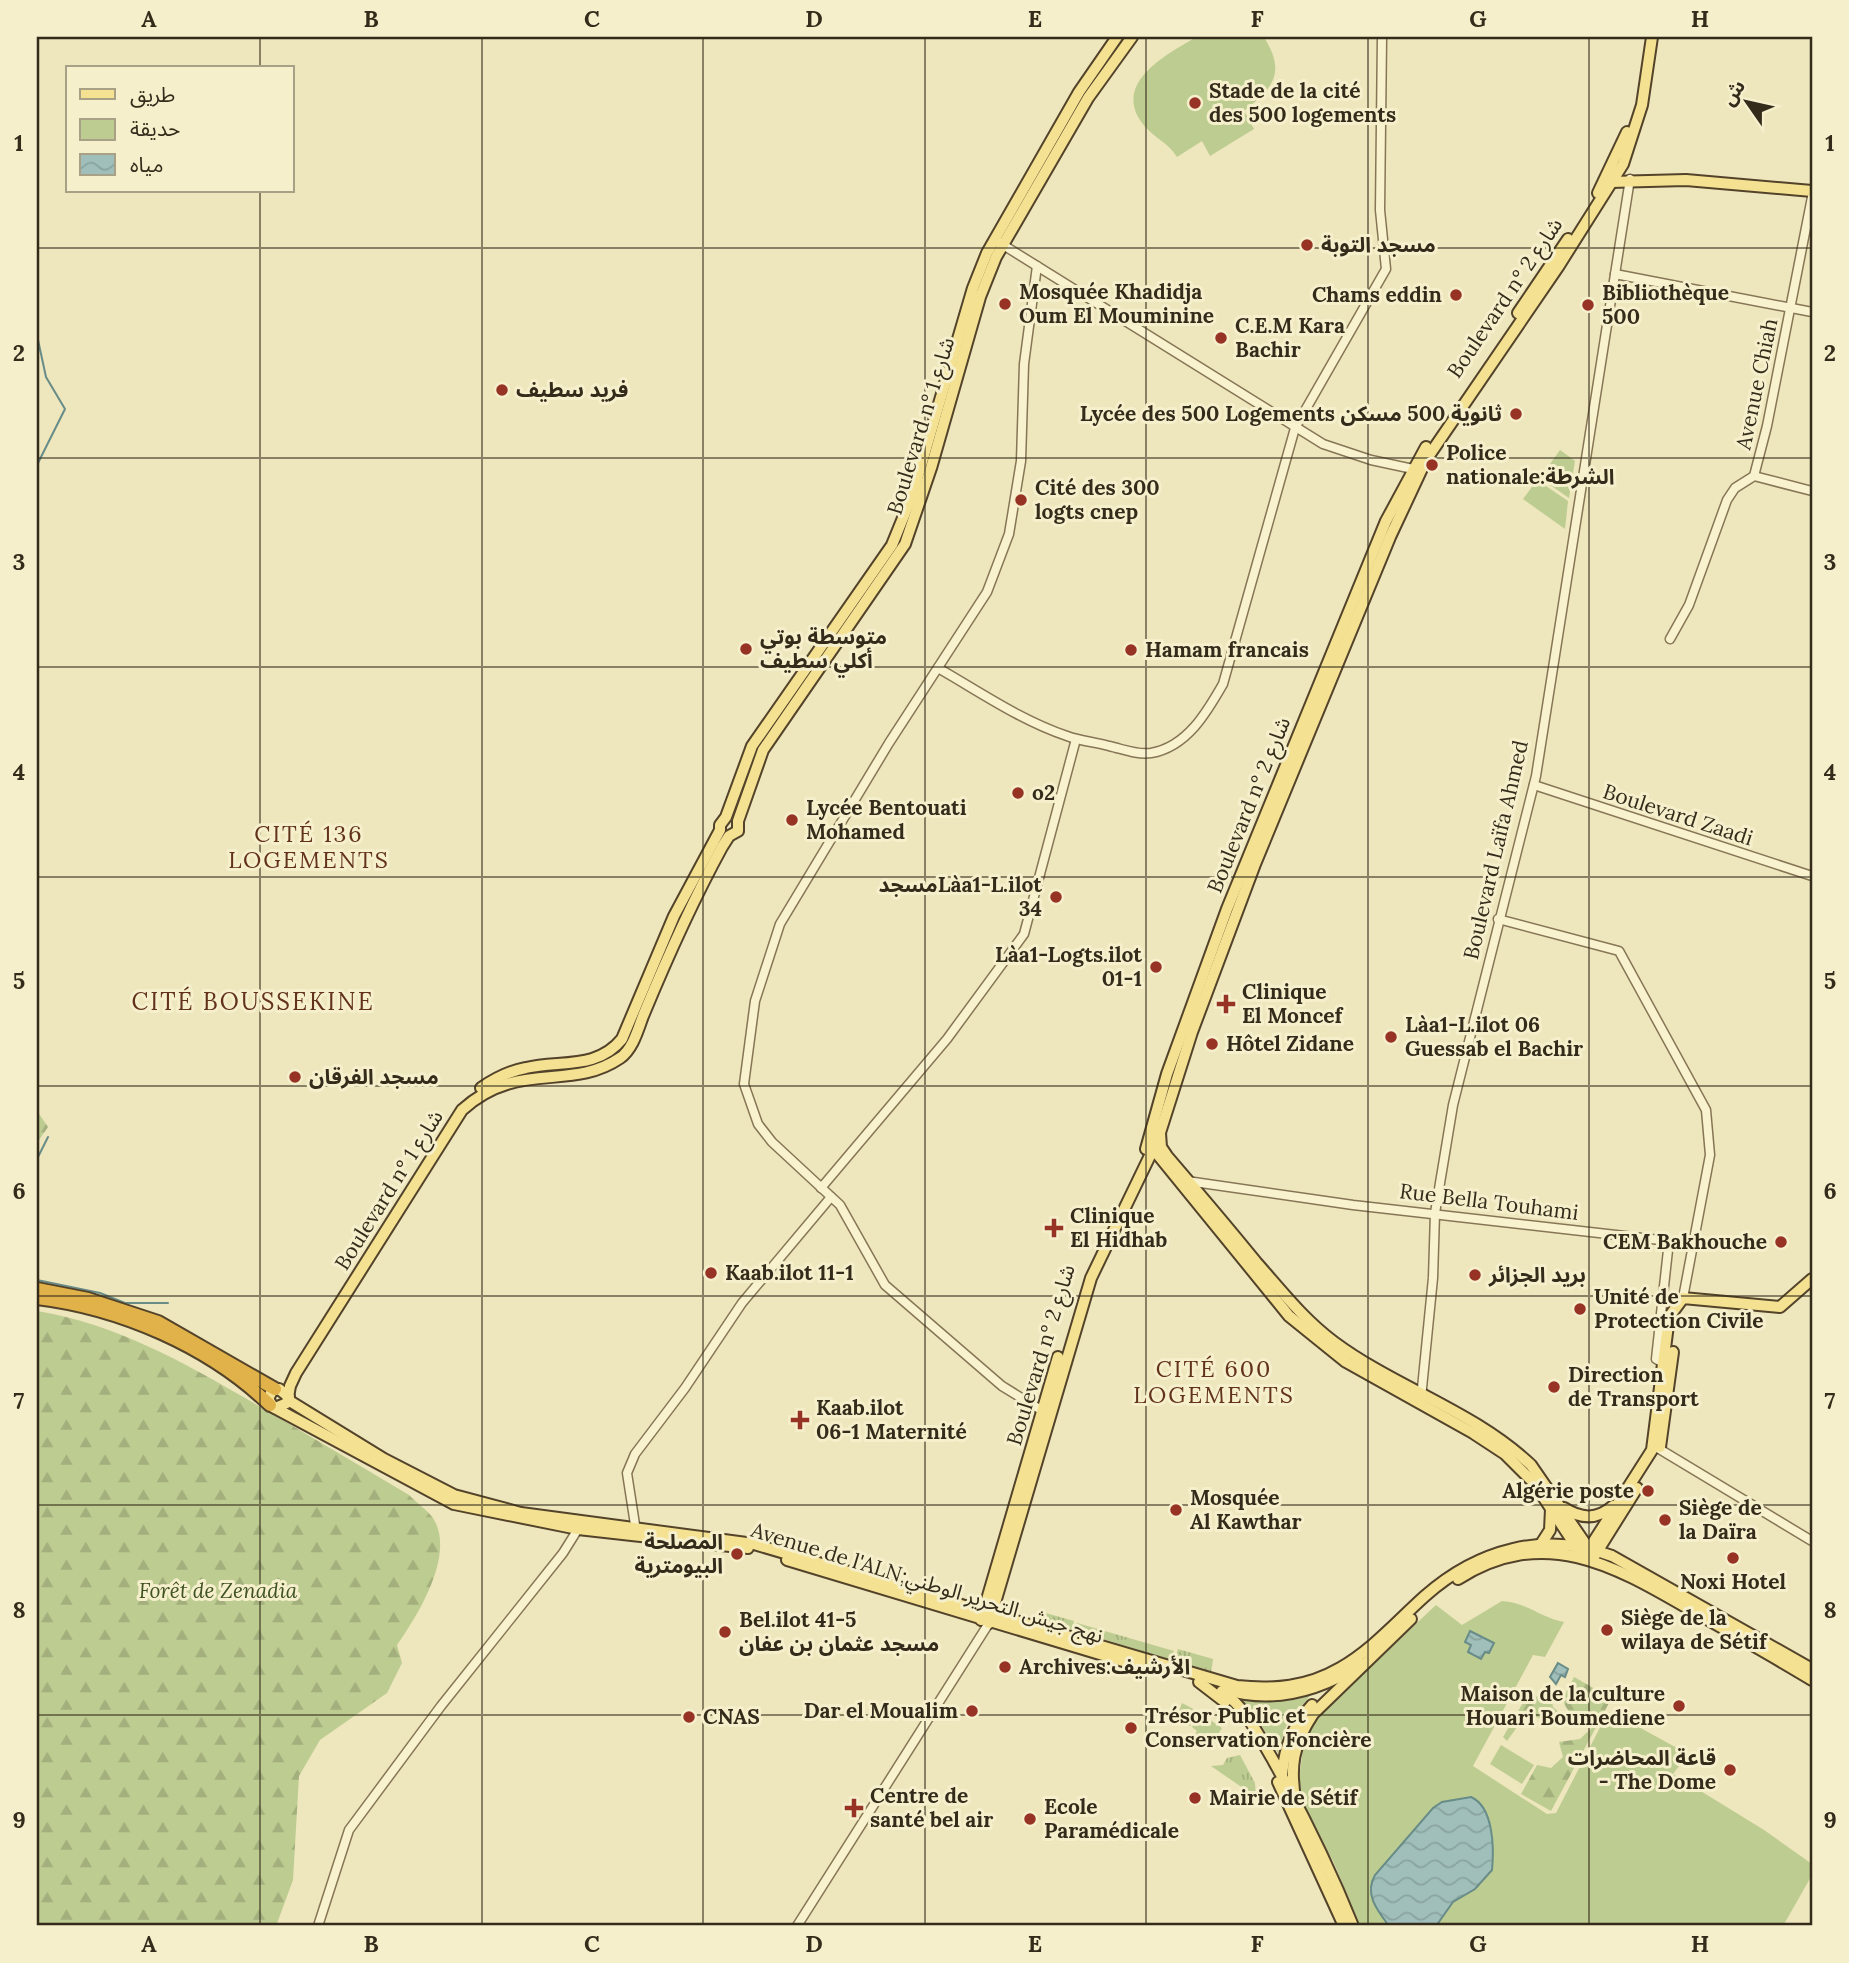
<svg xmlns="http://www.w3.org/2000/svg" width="1849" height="1963" viewBox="0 0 1849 1963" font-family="Lora,'Noto Sans Arabic',serif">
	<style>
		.grass { fill: url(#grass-tufts) }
		.forest { fill: url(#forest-firs) }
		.park { fill: #bdcc91 }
		.water { fill: url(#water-waves); stroke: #688c88; stroke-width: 2 }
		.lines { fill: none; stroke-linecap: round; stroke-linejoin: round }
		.stream { stroke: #688c88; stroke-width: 2 }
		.minor-casing { stroke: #867656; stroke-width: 11 }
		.major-casing { stroke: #53432a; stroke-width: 14 }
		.highway-casing { stroke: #53432a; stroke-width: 16 }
		.minor { stroke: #f9f2cf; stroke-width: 8 }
		.major { stroke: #f4e292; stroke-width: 10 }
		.highway { stroke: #e1b249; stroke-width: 12 }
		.grid { fill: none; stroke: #352b1b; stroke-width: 2; stroke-opacity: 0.55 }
		.poi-dot { fill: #963325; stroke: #f6efcc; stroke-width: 2.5 }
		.labels { text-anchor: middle; stroke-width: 6; stroke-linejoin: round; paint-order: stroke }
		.poi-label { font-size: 21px; font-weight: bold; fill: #352b1b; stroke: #f6efcc; text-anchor: start }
		.street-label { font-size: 21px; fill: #352b1b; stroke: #f6efcc }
		.park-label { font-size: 21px; font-style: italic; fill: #3f5221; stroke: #f6efcc }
		.neighbourhood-label { font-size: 23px; letter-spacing: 2px; fill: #62321a; stroke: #f6efcc }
		.quarter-label { font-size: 24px; letter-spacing: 2px; fill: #62321a; stroke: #f6efcc }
		.neatline { fill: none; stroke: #352b1b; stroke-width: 2.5 }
		.grid-label { font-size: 23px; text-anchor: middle; font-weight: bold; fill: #352b1b }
	</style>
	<defs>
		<pattern id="grass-tufts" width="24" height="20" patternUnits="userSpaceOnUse" patternTransform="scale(1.75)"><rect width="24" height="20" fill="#bdcc91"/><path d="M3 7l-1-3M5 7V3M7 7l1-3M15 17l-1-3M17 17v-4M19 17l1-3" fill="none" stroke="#a3af7c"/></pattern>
		<pattern id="forest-firs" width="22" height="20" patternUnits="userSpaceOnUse" patternTransform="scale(1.75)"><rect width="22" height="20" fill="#bdcc91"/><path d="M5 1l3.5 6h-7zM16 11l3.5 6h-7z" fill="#a3af7c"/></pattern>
		<pattern id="water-waves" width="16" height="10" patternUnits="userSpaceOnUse" patternTransform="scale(1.75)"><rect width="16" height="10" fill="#a0bfba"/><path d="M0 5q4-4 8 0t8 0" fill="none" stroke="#8aa49f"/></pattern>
	</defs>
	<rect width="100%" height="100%" fill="#eee6bc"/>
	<g class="grass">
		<polygon points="1042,1612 1074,1621 1072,1630 1040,1620"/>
		<polygon points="1077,1623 1174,1651 1172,1660 1075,1631"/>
		<polygon points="1178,1649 1213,1659 1211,1673 1174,1663"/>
		<polygon points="1182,1703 1199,1712 1190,1726 1177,1717"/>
		<polygon points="1200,1713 1222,1728 1217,1736 1208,1738 1196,1747 1191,1741 1197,1731 1192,1727"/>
		<polygon points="1240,1755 1255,1783 1256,1797 1211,1766 1223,1765 1227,1758"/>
	</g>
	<g class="forest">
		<polygon points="37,1111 48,1127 37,1143"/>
		<path d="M37 1311C116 1324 183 1362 252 1402 305 1433 357 1464 409 1495 416 1502 427 1510 433 1518 456 1554 418 1615 397 1645L402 1663 387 1693 320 1740 299 1776 293 1880 276 1926H37Z"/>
		<path d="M1574 1677 1597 1690 1609 1703 1551 1811 1521 1794 1537 1765 1551 1768 1563 1757 1559 1742 1580 1739 1597 1723 1587 1712C1567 1722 1547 1724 1527 1713L1507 1741 1503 1737 1528 1694 1535 1698 1544 1690 1551 1695 1553 1707 1563 1716 1571 1713C1557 1700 1567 1693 1574 1677Z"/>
	</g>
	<g class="park">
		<path d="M1196 37H1264C1286 73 1274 87 1244 111L1254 129 1210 156 1202 141 1177 157C1168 142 1152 137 1142 123 1112 82 1168 54 1196 37Z"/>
		<polygon points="1560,450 1575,461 1569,498 1540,478"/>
		<polygon points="1537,480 1568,501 1565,529 1523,499"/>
		<path d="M1502 1601C1525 1602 1542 1618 1564 1622L1545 1657 1533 1655 1473 1766 1547 1814 1556 1813 1608 1712 1615 1714 1688 1754 1673 1774 1764 1830 1812 1864V1875L1783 1926H1360L1334 1863 1297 1794 1306 1727 1436 1605 1462 1625Z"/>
		<polygon points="1312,1693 1286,1726 1278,1753 1261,1725 1239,1700 1271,1702"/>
		<polygon points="1501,1745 1534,1765 1522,1784 1490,1764"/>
	</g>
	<g class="water">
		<polygon points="1470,1631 1494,1643 1489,1653 1485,1652 1481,1659 1468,1652 1471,1645 1465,1642"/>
		<polygon points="1558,1663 1568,1669 1565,1677 1561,1675 1556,1684 1550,1677"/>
		<path d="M1471 1797C1494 1807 1494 1849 1492 1870L1475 1889 1453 1902 1436 1926H1389C1377 1910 1364 1894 1375 1875L1433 1808 1442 1802Z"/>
	</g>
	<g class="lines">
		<g class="stream">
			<polyline points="37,263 38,340 46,377 65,409 37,465"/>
			<polyline points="37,1159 48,1137"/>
			<polyline points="37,1280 100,1293 125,1303 168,1303"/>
		</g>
		<defs>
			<g id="minor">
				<polyline points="1000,243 1323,444 1371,460 1413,469"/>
				<polyline points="1037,266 1024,364 1021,461 1009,534 987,592 889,743 780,924 755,1001 744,1084 758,1124 772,1142 840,1205 885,1285 1002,1386 1046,1413"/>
				<polyline points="1615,274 1812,312"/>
				<polyline points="1754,476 1812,491"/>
				<polyline points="1670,639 1689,605 1727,500 1735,488 1754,476 1767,426 1812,197"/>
				<path d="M938 668C980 692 1020 720 1067 736 1080 741 1095 742 1109 746 1123 749 1136 755 1151 753 1187 747 1207 712 1223 684L1295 428 1386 269 1380 210 1382 37"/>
				<polyline points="1534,785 1812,876"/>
				<polyline points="1498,919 1619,951 1706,1110 1710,1155 1683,1298"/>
				<polyline points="1187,1181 1353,1205 1669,1241 1656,1359 1665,1364"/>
				<polyline points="821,1188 947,1039 1024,934 1076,739"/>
				<polyline points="1421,1398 1433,1278 1435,1213 1453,1105 1536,776 1630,179"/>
				<polyline points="1656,1447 1812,1541"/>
				<polyline points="636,1531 627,1473 635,1454 685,1388 742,1303 831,1197"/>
				<polyline points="318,1926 349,1830 441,1706 563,1553 578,1529"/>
				<polyline points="797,1926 989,1623"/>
			</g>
			<g id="major">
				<polyline points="1611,182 1686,180 1812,191"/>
				<polyline points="1598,193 1627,132"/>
				<polyline points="1518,313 1568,239"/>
				<path d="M481 1088C494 1079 509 1071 526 1068 560 1060 597 1070 622 1039L674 916 720 830V825L726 817 752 746 892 545 912 496 973 288 987 253 1079 92 1117 37"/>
				<path d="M1160 1133 1161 1147 1167 1156C1197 1191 1227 1226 1256 1262 1281 1290 1303 1319 1334 1342 1396 1388 1474 1411 1531 1465L1589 1549"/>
				<polyline points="1150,1145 1289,1316 1346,1362 1473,1433 1505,1454 1534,1483 1579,1551"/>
				<polyline points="1146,1149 1167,1074 1227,909 1386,521 1426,447"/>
				<polyline points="289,1397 279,1389 272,1391 268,1399 273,1407 454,1504 578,1529 748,1548"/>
				<path d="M288 1400 384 1459 454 1495 521 1513 754 1544 1237 1686C1274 1690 1307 1687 1340 1668 1372 1650 1397 1621 1425 1596 1477 1550 1545 1530 1612 1556L1812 1669"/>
				<path d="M275 1408 287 1403 290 1386 296 1373 462 1110C518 1059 570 1092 620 1058 633 1049 638 1029 643 1016 667 958 692 902 722 847L729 836 738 831V821L763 750 905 544 931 468 980 297 996 257 1088 98 1132 37"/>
				<polyline points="1660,1447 1673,1352"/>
				<path d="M1564 1508C1581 1519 1597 1520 1613 1506"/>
				<polyline points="1541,1544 1550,1530 1551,1509"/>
				<polyline points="1587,1552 1652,1450 1669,1317 1683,1298 1780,1307 1812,1279"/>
				<polyline points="1595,1555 1637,1488"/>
				<polyline points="787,1560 1143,1667"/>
				<path d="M1458 1579C1547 1523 1618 1568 1696 1613 1735 1635 1774 1657 1812 1680"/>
				<polyline points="981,1620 1058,1357"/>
				<polyline points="989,1623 1091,1278 1158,1139 1192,1032 1255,864 1390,537 1426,460 1558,267 1623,164 1642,105 1652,37"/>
				<polyline points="1199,1682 1225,1702"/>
				<path d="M1226 1690C1275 1704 1321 1690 1362 1664"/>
				<path d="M1222 1691C1247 1709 1258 1735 1273 1760 1303 1814 1330 1869 1353 1926"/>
				<path d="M1282 1775C1285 1746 1292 1727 1312 1705"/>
				<polyline points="1278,1782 1344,1926"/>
				<path d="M1296 1803C1289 1768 1293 1744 1313 1714L1411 1619"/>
			</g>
			<g id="highway">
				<polyline points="37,1289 88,1299 158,1322 275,1389"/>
				<path d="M37 1298C120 1308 209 1346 270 1405"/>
			</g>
		</defs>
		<use href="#minor" class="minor-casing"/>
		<use href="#major" class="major-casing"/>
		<use href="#highway" class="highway-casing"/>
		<use href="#minor" class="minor"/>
		<use href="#major" class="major"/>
		<use href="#highway" class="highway"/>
	</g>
	<path class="grid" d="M260 37V68M482 37V1926M703 37V1926M925 37V1926M1146 37V1926M1368 37V1926M1589 37V1926M260 191V1926M37 248H1812M37 458H1812M37 667H1812M37 877H1812M37 1086H1812M37 1296H1812M37 1505H1812M37 1715H1812"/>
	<g class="poi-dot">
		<circle cx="1195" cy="103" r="7"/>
		<circle cx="1307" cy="245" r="7"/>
		<circle cx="1456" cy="295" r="7"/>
		<circle cx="1005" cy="304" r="7"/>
		<circle cx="1588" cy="305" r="7"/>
		<circle cx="1221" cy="338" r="7"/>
		<circle cx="502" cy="390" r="7"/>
		<circle cx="1516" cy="414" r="7"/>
		<circle cx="1432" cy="465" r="7"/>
		<circle cx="1021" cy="500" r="7"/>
		<circle cx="746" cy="649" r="7"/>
		<circle cx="1131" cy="650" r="7"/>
		<circle cx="1018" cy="793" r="7"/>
		<circle cx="792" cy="820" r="7"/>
		<circle cx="1056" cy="897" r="7"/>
		<circle cx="1156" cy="967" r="7"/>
		<path d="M1222.5 993.5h7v7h7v7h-7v7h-7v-7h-7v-7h7z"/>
		<circle cx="1391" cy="1037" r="7"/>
		<circle cx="1212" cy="1044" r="7"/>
		<circle cx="295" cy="1077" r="7"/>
		<path d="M1050.5 1217.5h7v7h7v7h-7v7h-7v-7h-7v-7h7z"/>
		<circle cx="1781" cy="1242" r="7"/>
		<circle cx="711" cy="1273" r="7"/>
		<circle cx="1475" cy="1275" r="7"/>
		<circle cx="1580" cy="1309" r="7"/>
		<circle cx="1554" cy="1387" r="7"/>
		<path d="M796.5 1409.5h7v7h7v7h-7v7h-7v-7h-7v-7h7z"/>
		<circle cx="1648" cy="1491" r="7"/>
		<circle cx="1176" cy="1510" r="7"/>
		<circle cx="1665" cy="1520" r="7"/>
		<circle cx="737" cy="1554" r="7"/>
		<circle cx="1733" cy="1558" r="7"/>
		<circle cx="1607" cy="1630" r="7"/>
		<circle cx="725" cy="1632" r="7"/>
		<circle cx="1005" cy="1667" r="7"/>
		<circle cx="1679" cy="1706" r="7"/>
		<circle cx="972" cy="1711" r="7"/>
		<circle cx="689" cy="1717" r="7"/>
		<circle cx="1131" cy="1728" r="7"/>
		<circle cx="1730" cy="1770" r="7"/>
		<circle cx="1195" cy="1798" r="7"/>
		<path d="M850.5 1797.5h7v7h7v7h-7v7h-7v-7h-7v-7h7z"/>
		<circle cx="1030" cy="1819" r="7"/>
	</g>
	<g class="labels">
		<g class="poi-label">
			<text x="1209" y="98">Stade de la cité<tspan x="1209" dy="24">des 500 logements</tspan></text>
			<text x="1321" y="252">مسجد التوبة</text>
			<text x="1019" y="299">Mosquée Khadidja<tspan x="1019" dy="24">Oum El Mouminine</tspan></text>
			<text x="1602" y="300">Bibliothèque<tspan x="1602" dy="24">500</tspan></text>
			<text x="1442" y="302" text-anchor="end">Chams eddin</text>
			<text x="1235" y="333">C.E.M Kara<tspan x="1235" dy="24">Bachir</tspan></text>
			<text x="516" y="397">فريد سطيف</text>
			<text x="1502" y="421" text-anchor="end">Lycée des 500 Logements ثانوية 500 مسكن</text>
			<text x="1446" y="460">Police<tspan x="1446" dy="24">nationale:الشرطة</tspan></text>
			<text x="1035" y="495">Cité des 300<tspan x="1035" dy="24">logts cnep</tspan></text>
			<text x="760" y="644">متوسطة بوتي<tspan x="760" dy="24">أكلي سطيف</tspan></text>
			<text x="1145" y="657">Hamam francais</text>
			<text x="1032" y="800">o2</text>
			<text x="806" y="815">Lycée Bentouati<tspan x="806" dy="24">Mohamed</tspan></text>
			<text x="1042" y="892" text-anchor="end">مسجدLàa1-L.ilot<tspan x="1042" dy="24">34</tspan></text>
			<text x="1142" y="962" text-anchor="end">Làa1-Logts.ilot<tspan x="1142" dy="24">01-1</tspan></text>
			<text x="1242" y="999">Clinique<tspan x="1242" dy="24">El Moncef</tspan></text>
			<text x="1405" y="1032">Làa1-L.ilot 06<tspan x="1405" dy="24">Guessab el Bachir</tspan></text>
			<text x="1226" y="1051">Hôtel Zidane</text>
			<text x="309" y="1084">مسجد الفرقان</text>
			<text x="1070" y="1223">Clinique<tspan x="1070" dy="24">El Hidhab</tspan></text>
			<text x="1767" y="1249" text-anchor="end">CEM Bakhouche</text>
			<text x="725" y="1280">Kaab.ilot 11-1</text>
			<text x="1489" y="1282">بريد الجزائر</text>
			<text x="1594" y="1304">Unité de<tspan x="1594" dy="24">Protection Civile</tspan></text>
			<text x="1568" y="1382">Direction<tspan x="1568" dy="24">de Transport</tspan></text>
			<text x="816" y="1415">Kaab.ilot<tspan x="816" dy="24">06-1 Maternité</tspan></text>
			<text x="1634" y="1498" text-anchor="end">Algérie poste</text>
			<text x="1190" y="1505">Mosquée<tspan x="1190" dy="24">Al Kawthar</tspan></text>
			<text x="1679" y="1515">Siège de<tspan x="1679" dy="24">la Daïra</tspan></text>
			<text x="723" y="1549" text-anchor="end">المصلحة<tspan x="723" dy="24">البيومترية</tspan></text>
			<text x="1733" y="1589" text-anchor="middle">Noxi Hotel</text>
			<text x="1621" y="1625">Siège de la<tspan x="1621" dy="24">wilaya de Sétif</tspan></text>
			<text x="739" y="1627">Bel.ilot 41-5<tspan x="739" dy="24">مسجد عثمان بن عفان</tspan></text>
			<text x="1019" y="1674">Archives:الأرشيف</text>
			<text x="1665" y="1701" text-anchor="end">Maison de la culture<tspan x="1665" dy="24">Houari Boumediene</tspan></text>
			<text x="958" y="1718" text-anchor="end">Dar el Moualim</text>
			<text x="1145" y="1723">Trésor Public et<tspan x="1145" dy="24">Conservation Foncière</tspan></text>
			<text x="703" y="1724">CNAS</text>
			<text x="1716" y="1765" text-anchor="end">قاعة المحاضرات<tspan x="1716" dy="24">- The Dome</tspan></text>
			<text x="870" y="1803">Centre de<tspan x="870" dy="24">santé bel air</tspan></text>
			<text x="1209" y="1805">Mairie de Sétif</text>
			<text x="1044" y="1814">Ecole<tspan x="1044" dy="24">Paramédicale</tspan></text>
		</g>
		<g class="street-label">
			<text transform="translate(1505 298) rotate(-56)" y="7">Boulevard n° شارع 2</text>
			<text transform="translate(1757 384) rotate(-78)" y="7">Avenue Chiah</text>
			<text transform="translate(921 426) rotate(-73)" y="7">Boulevard n° شارع 1</text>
			<text transform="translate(1249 805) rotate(-68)" y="7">Boulevard n° شارع 2</text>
			<text transform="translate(1678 815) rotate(18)" y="7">Boulevard Zaadi</text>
			<text transform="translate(1496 850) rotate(-77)" y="7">Boulevard Laïfa Ahmed</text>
			<text transform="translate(389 1190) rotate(-58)" y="7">Boulevard n° شارع 1</text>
			<text transform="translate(1489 1202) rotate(7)" y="7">Rue Bella Touhami</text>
			<text transform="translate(1041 1355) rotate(-73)" y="7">Boulevard n° شارع 2</text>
			<text transform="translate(927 1583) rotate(17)" y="7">Avenue de l'ALN;نهج جيش التحرير الوطني</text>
		</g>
		<g class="park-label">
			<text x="218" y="1598">Forêt de Zenadia</text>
		</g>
		<g class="neighbourhood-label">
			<text x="309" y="842">CITÉ 136<tspan x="309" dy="26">LOGEMENTS</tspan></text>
			<text x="1214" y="1377">CITÉ 600<tspan x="1214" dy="26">LOGEMENTS</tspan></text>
		</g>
		<g class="quarter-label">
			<text x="253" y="1010">CITÉ BOUSSEKINE</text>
		</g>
	</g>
	<rect width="1849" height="1963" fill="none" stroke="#f6efcc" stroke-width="77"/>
	<rect x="66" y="66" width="228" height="126" fill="#f6efcc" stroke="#a9a185" stroke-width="2"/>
	<rect x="80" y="89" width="35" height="10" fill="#f4e292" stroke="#a9a185" stroke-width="2"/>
	<text x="130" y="102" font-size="21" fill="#352b1b">طريق</text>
	<rect x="80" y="119" width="35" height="21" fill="#bdcc91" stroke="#a9a185" stroke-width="2"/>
	<text x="130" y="136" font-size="21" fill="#352b1b">حديقة</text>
	<rect x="80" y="154" width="35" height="21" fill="url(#water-waves)" stroke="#a9a185" stroke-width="2"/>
	<text x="130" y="172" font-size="21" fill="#352b1b">مياه</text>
	<g transform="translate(1747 102) rotate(304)" stroke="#f6efcc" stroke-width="5" paint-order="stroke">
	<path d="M0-5L12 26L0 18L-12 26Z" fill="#352b1b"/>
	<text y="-10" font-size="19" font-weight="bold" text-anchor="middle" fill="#352b1b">ش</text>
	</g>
	<rect x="38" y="38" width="1773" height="1886" class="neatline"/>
	<g class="grid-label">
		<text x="149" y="27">A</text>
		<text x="371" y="27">B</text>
		<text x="592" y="27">C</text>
		<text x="814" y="27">D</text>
		<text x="1035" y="27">E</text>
		<text x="1257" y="27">F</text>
		<text x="1478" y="27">G</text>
		<text x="1700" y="27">H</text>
		<text x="19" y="151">1</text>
		<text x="1830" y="151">1</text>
		<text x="19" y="361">2</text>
		<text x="1830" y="361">2</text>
		<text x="19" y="570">3</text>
		<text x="1830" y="570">3</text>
		<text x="19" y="780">4</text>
		<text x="1830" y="780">4</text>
		<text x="19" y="989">5</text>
		<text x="1830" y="989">5</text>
		<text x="19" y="1199">6</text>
		<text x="1830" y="1199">6</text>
		<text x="19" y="1409">7</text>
		<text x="1830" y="1409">7</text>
		<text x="19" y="1618">8</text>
		<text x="1830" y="1618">8</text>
		<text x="19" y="1828">9</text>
		<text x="1830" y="1828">9</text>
		<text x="149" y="1952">A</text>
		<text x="371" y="1952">B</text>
		<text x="592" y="1952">C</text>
		<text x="814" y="1952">D</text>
		<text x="1035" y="1952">E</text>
		<text x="1257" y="1952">F</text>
		<text x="1478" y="1952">G</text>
		<text x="1700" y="1952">H</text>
	</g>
</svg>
